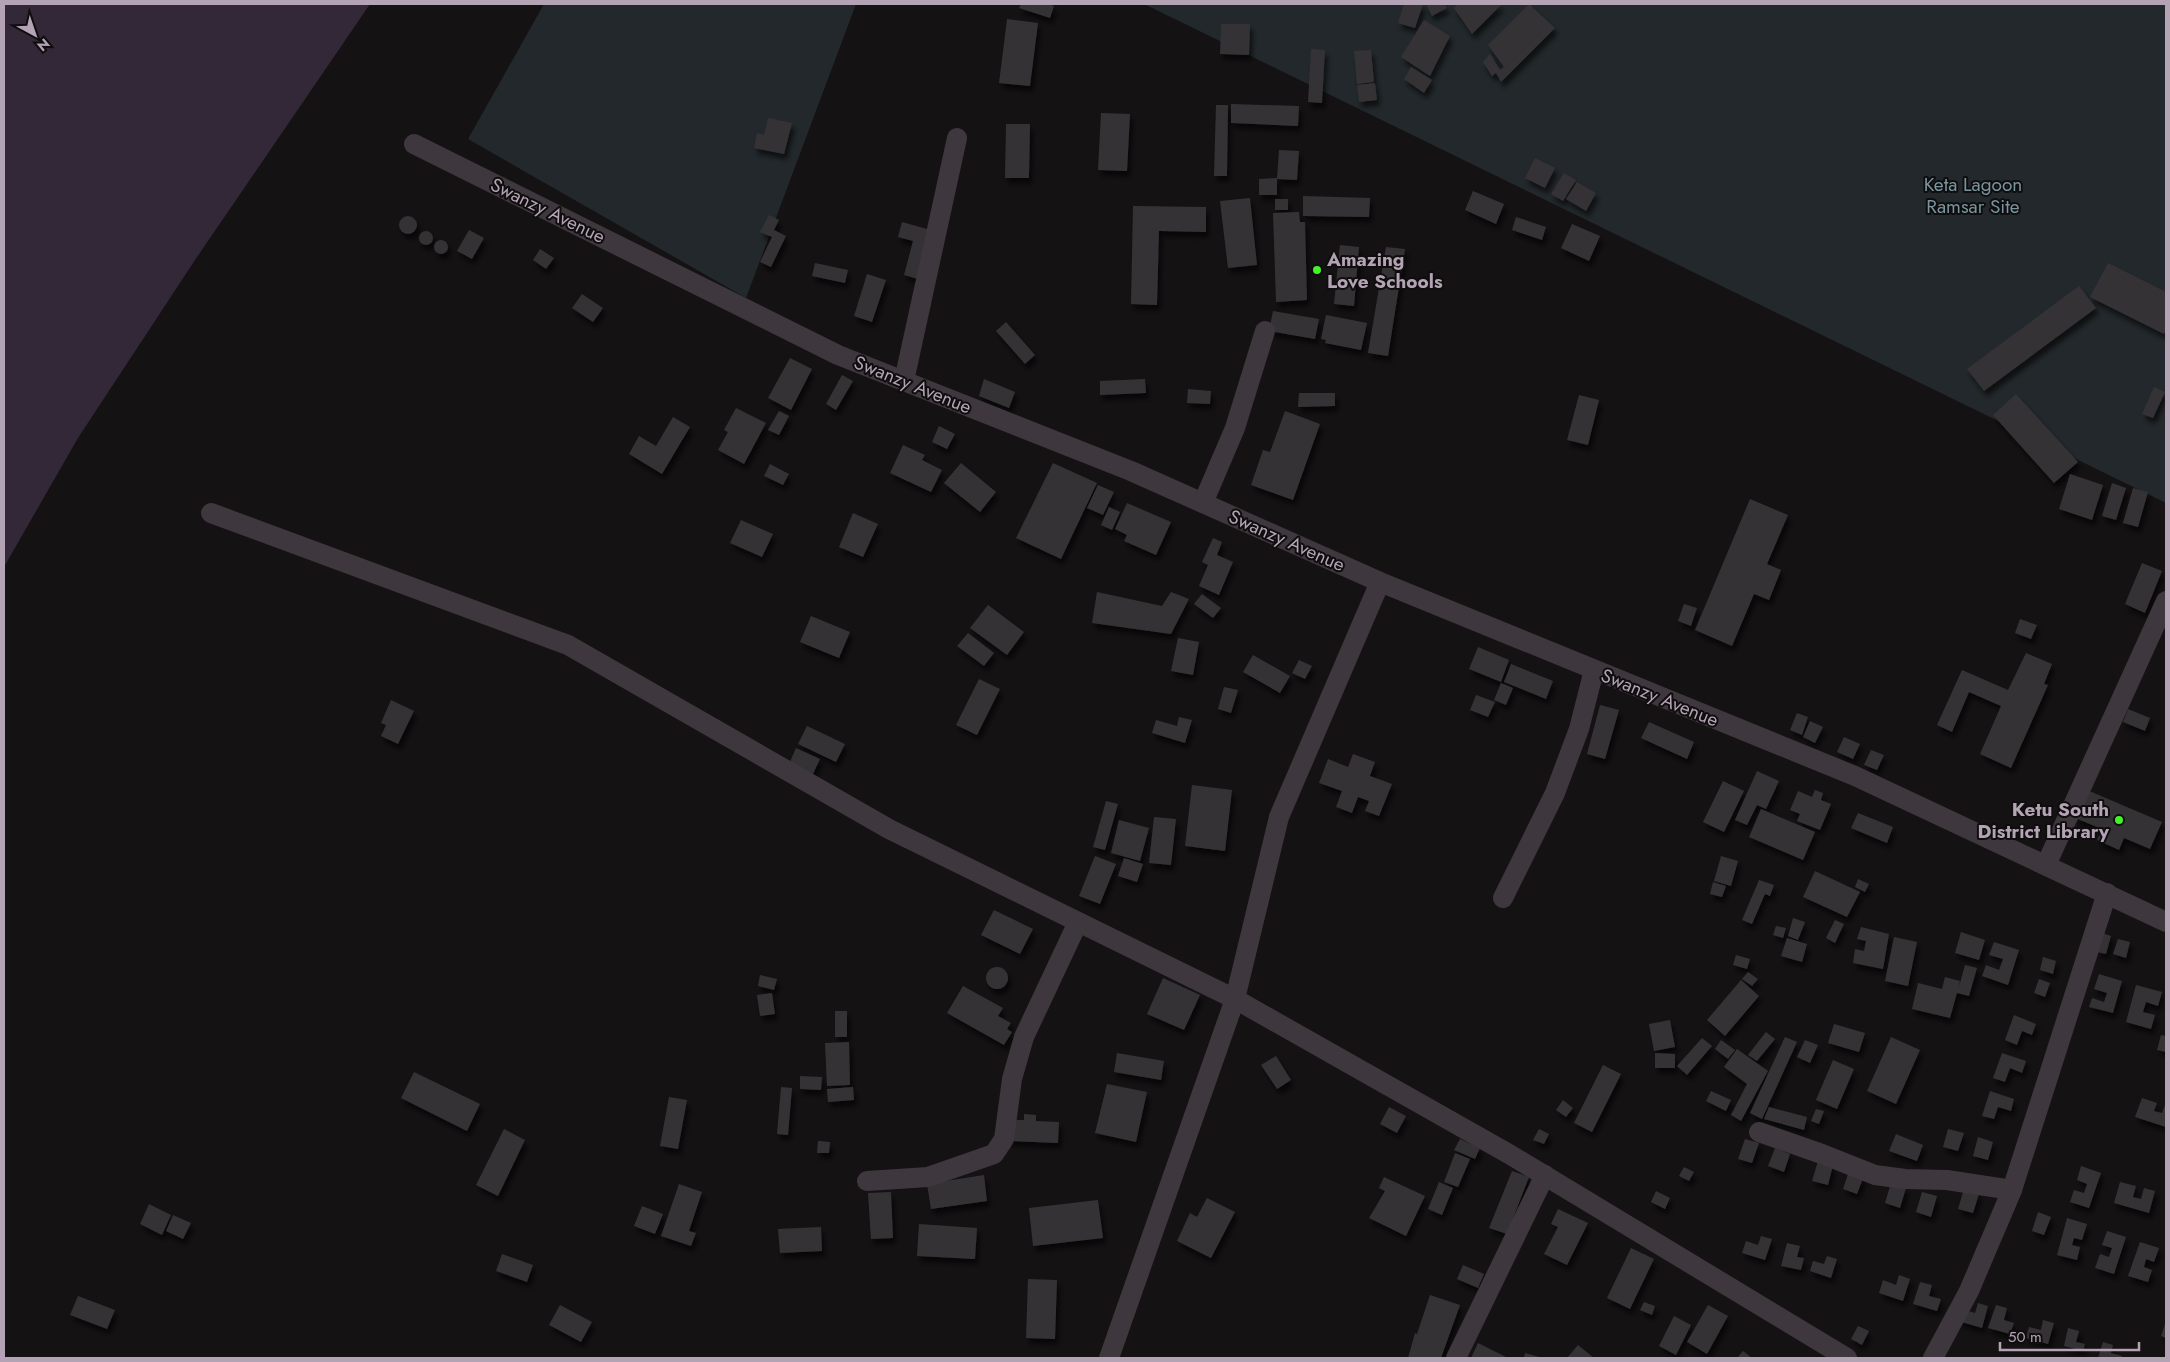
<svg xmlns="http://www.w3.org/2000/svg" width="2170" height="1362" viewBox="0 0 2170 1362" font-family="Jost,sans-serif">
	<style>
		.green { fill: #22282b }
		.water { fill: #322837 }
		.building { fill: #363235; filter: url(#shadow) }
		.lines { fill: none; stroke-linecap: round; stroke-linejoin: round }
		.minor { stroke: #3e373d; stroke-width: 20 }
		.poi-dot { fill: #41f529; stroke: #0f0d0e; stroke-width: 2 }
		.labels { text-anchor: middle; stroke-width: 4; stroke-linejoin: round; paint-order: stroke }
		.park-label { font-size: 19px; fill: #7995a0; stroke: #0f0d0e }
		.street-label { font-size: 19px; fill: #b3a3b4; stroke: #0f0d0e }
		.poi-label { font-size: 19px; font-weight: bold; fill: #b3a3b4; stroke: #0f0d0e; text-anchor: start }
	</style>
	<defs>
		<filter id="shadow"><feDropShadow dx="3" dy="5.5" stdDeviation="2.5" flood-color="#0009"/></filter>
	</defs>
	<rect width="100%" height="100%" fill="#141213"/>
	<g class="green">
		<polygon points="544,4 856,4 746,298 468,139"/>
		<polygon points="1144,4 2166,4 2166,503"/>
	</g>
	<polygon class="water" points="4,4 370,4 197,257 78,438 4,567"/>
	<g class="building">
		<polygon points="1021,4 1048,4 1054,6 1050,18 1019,8"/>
		<polygon points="1404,4 1423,4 1415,28 1398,23"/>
		<polygon points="1426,4 1444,4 1447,8 1432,16"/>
		<polygon points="1458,4 1502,4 1472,34 1454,8"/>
		<polygon points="1529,4 1555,28 1501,82 1496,73 1492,76 1483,62 1490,54 1500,70 1504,67 1488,45"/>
		<polygon points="1007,19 1038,23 1030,86 999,83"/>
		<polygon points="1424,20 1450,36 1430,76 1401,57"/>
		<polygon points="1221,24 1250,24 1249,55 1220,54"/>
		<polygon points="1311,49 1325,50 1322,103 1308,102"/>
		<polygon points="1371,50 1374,82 1357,84 1354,51"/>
		<polygon points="1411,67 1432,80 1424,93 1404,79"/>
		<polygon points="1375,83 1377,100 1359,102 1357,85"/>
		<polygon points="1231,104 1299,106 1298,126 1231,123"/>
		<polygon points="1216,105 1228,105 1227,176 1214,176"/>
		<polygon points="1101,113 1130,114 1127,171 1098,170"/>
		<polygon points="768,118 792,123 784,154 754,148 757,133 764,135"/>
		<polygon points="1006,124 1030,124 1029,178 1005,178"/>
		<polygon points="1279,150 1299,151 1297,180 1277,179"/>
		<polygon points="1535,158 1555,168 1545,188 1525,178"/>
		<polygon points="1564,173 1576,180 1563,201 1551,194"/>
		<polygon points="1277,178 1277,195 1259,195 1259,179"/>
		<polygon points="1577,182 1596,193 1586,211 1566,199"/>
		<polygon points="1473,191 1504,204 1496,224 1465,210"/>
		<polygon points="1303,196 1370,198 1369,217 1303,216"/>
		<polygon points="1250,198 1257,265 1228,268 1220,201"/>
		<rect x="1275" y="199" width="13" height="11"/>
		<polygon points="1133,206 1206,207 1206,232 1159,231 1157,305 1131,304"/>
		<polygon points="1299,212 1300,222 1305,222 1307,300 1276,302 1273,213"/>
		<polygon points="769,215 779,220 774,230 786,236 771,267 760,262 772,237 760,232"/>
		<circle cx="408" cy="225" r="9"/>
		<polygon points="1516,217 1546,227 1542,240 1512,230"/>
		<polygon points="902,222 934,231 921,280 904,275 913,241 898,237"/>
		<polygon points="1572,224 1600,236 1589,261 1561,248"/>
		<polygon points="469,230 484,238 472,259 457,251"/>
		<circle cx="426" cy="238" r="7"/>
		<circle cx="441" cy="247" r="7"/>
		<polygon points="1340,245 1359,247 1354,306 1334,304"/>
		<polygon points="1386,247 1405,249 1388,356 1368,353"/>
		<polygon points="540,249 554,258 546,269 533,260"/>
		<polygon points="815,263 848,270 845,283 812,276"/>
		<polygon points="2108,263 2166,292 2166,329 2164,334 2090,297"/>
		<polygon points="867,274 886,280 872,322 854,316"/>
		<polygon points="2079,286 2096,308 1984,391 1967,369"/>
		<polygon points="582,294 603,308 593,322 572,308"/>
		<polygon points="1273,311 1319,319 1315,339 1269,331"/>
		<polygon points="1326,315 1367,323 1361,350 1325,343 1326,340 1321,339"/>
		<polygon points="1006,322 1035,355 1025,364 996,331"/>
		<polygon points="790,358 812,369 791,410 768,398"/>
		<polygon points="842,375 853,381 836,410 826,404"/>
		<polygon points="984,379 1015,392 1009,408 979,396"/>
		<polygon points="1145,379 1146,393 1100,395 1100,381"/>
		<polygon points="2154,387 2165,392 2153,418 2142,414"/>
		<polygon points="1188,389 1211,391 1210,404 1187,403"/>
		<polygon points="1299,393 1335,393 1335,406 1298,407"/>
		<polygon points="2016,394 2078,462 2054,483 1993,415"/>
		<polygon points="1579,395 1599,400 1588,445 1567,440"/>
		<polygon points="736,408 766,423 744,464 718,450 728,432 724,430"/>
		<polygon points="779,411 789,416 779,435 768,430"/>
		<polygon points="1285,411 1320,424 1293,500 1251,485 1263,450 1270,452"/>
		<polygon points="673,417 690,427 662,474 629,454 639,436 656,446"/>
		<polygon points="939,426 955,434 947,449 932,442"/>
		<polygon points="903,445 925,455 922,460 942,470 931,492 890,473"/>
		<polygon points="961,463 996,492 980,512 944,483"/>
		<polygon points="1053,463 1097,483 1061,559 1016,538"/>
		<polygon points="770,464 789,474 783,485 764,476"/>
		<polygon points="2070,474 2103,485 2092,520 2059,509"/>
		<polygon points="2112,483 2126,488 2116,520 2102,516"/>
		<polygon points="1098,485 1114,492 1103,515 1087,508"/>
		<polygon points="2133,488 2148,492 2138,527 2123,523"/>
		<polygon points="1750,499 1788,515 1767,564 1781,570 1769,600 1754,594 1732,646 1695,630"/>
		<polygon points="1127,503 1171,522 1156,555 1124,541 1127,535 1115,529"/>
		<polygon points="1109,507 1120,512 1112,530 1101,525"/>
		<polygon points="853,513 878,524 863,557 839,547"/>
		<polygon points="741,520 773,534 762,557 730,543"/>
		<polygon points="1213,538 1222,542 1217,555 1233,562 1219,595 1199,586 1208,565 1202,562"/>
		<polygon points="2142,563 2162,571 2145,613 2125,604"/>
		<polygon points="1097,592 1162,606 1171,592 1189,599 1171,634 1092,623"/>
		<polygon points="1202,594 1221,608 1213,618 1194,604"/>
		<polygon points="1684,604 1697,608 1691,626 1678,621"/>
		<polygon points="988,605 1024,632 1007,655 970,628"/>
		<polygon points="811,616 850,632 839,658 800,642"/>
		<polygon points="2020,619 2037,625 2031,639 2015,633"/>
		<polygon points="968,633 994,653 984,666 957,646"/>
		<polygon points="1178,638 1199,642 1193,675 1171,671"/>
		<polygon points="1478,647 1509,660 1501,682 1469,669"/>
		<polygon points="2026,653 2052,664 2044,684 2048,685 2011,768 1980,754 2001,706 1969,692 1952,732 1937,725 1962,670 2008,690"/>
		<polygon points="1253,655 1290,676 1280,693 1243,672"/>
		<polygon points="1299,660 1312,666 1305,679 1292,673"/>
		<polygon points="1511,664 1553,681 1546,699 1504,682"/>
		<polygon points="979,679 1000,689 977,735 956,725"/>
		<polygon points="1501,683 1513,688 1506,705 1494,700"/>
		<polygon points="1224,687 1238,690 1231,713 1218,709"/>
		<polygon points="1476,695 1495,702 1488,717 1470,710"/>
		<polygon points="391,700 414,711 398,744 381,736 386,725 381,723"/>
		<polygon points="1600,705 1619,710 1605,759 1587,754"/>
		<polygon points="2128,709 2150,718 2145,731 2123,722"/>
		<polygon points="1797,713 1808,717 1802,735 1790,730"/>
		<polygon points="1179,717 1192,720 1185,743 1152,733 1156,720 1177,726"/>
		<polygon points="1810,721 1823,727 1815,743 1803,737"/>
		<polygon points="1649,722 1694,742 1687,759 1641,738"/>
		<polygon points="807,726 845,744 836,762 798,744"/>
		<polygon points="1844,737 1860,744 1853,759 1837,752"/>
		<polygon points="796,748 820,759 813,774 789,764"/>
		<polygon points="1871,750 1884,755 1877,770 1864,765"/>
		<polygon points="1353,754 1375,762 1370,776 1392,784 1379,816 1365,811 1369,801 1358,797 1352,813 1336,807 1342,791 1319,783 1328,759 1348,767"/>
		<polygon points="1757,771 1779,781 1766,809 1757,805 1747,825 1735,820"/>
		<polygon points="1723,781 1744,791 1724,832 1703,822"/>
		<polygon points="1192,785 1232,790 1225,851 1185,846"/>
		<polygon points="1815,790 1823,793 1821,800 1831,804 1820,830 1797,821 1800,814 1790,810 1798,791 1812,797"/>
		<polygon points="2087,790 2162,822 2150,849 2124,838 2119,850 2097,840 2102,829 2075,818"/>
		<polygon points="1106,801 1118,804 1105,850 1093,847"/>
		<polygon points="1761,809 1815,832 1803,860 1749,837"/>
		<polygon points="1858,813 1893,827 1887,843 1851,828"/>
		<polygon points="1154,817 1176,819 1171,865 1149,863"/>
		<polygon points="1119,820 1149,828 1140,861 1111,853"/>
		<polygon points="1095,856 1116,864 1100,904 1079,896"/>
		<polygon points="1721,856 1738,861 1731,886 1714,881"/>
		<polygon points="1124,858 1143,864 1137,882 1118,876"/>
		<polygon points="1815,871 1860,892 1847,917 1803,897"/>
		<polygon points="1858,879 1869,884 1865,892 1855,887"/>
		<polygon points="1759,880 1774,885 1770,896 1765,894 1752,924 1742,920"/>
		<polygon points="1713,882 1726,886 1722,897 1710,894"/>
		<polygon points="994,910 1033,929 1020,954 981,935"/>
		<polygon points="1793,918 1805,922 1798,940 1788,936"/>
		<polygon points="1835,920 1844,924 1835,943 1826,938"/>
		<polygon points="1776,926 1786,928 1783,938 1773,935"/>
		<polygon points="1861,927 1889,934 1883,969 1853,963 1855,949 1864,951 1866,941 1857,939"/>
		<polygon points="1961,932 1985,940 1979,960 1955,953"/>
		<polygon points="2102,933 2111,936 2106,954 2097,952"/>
		<polygon points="1894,937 1917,942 1908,986 1885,981"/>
		<polygon points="1787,938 1807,944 1802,962 1781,956"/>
		<polygon points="2118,939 2130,942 2126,958 2113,954"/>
		<polygon points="1994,942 2019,950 2008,985 1982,976 1986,965 1999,970 2003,959 1989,955"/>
		<polygon points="1736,955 1750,959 1747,969 1733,965"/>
		<polygon points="2043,957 2056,961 2053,974 2040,970"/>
		<polygon points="1965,965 1977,968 1969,996 1957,993 1950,1018 1912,1009 1918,983 1942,989 1945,977 1960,981 1958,990"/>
		<circle cx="997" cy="978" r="11"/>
		<polygon points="1748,972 1758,979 1752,986 1742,979"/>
		<polygon points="2099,974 2122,981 2113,1013 2089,1007 2092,998 2104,1002 2107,993 2094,989"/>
		<polygon points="760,975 777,979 774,990 758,986"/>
		<polygon points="1163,978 1200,995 1184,1030 1147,1014"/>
		<polygon points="2039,979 2050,983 2045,997 2034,993"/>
		<polygon points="1741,980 1759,996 1725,1036 1707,1020"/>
		<polygon points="2136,985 2162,992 2158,1006 2146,1002 2143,1012 2155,1015 2151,1029 2126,1022"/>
		<polygon points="963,986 1003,1008 998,1016 1011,1023 1007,1029 1012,1032 1004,1045 947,1013"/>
		<polygon points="772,993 775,1014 760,1016 757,995"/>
		<rect x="835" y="1011" width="12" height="26"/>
		<polygon points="2014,1015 2036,1024 2032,1035 2022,1031 2017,1045 2005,1040"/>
		<polygon points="1670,1020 1675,1047 1654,1051 1649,1024"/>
		<polygon points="1834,1024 1865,1033 1859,1052 1828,1043"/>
		<polygon points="1766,1032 1775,1039 1757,1061 1748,1055"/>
		<polygon points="2161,1035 2166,1036 2166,1052 2157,1050"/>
		<polygon points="1785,1037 1797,1042 1762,1119 1750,1113"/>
		<polygon points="1891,1037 1920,1050 1896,1104 1867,1091"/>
		<polygon points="1702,1038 1712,1046 1687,1075 1677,1066"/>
		<polygon points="1721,1040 1735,1050 1728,1059 1715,1049"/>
		<polygon points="1805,1040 1818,1045 1810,1063 1797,1057"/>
		<polygon points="849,1042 850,1085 827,1086 825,1043"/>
		<polygon points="1737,1049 1768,1071 1741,1121 1731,1115 1747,1084 1724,1067"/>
		<polygon points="1117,1053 1164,1061 1161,1080 1114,1072"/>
		<polygon points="1655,1053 1675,1054 1675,1068 1655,1068"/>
		<polygon points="2002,1053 2026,1061 2022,1073 2010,1068 2005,1082 1993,1078"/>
		<polygon points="1276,1056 1291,1080 1277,1089 1261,1065"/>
		<polygon points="1833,1060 1854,1069 1837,1109 1816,1100"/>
		<polygon points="1603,1065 1621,1074 1592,1132 1574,1123"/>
		<polygon points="414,1072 480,1104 467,1131 401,1098"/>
		<polygon points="800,1076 822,1077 821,1090 800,1089"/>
		<polygon points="1107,1084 1147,1092 1136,1142 1095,1133"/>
		<polygon points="781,1087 792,1088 788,1135 777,1134"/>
		<polygon points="853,1087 854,1100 828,1102 827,1089"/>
		<polygon points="1711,1091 1731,1100 1726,1111 1706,1101"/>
		<polygon points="1990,1091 2014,1099 2011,1111 1998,1107 1994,1119 1982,1116"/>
		<polygon points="669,1097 687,1100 678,1149 660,1146"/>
		<polygon points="2142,1098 2157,1103 2154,1111 2162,1113 2165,1105 2166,1105 2166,1127 2135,1117"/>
		<polygon points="1563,1100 1573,1108 1566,1117 1556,1110"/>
		<polygon points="1389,1107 1406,1116 1397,1133 1380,1124"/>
		<polygon points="1769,1107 1807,1117 1804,1130 1764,1119"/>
		<polygon points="1816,1109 1824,1111 1819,1124 1811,1121"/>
		<polygon points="1024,1114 1036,1115 1036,1121 1059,1122 1058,1143 1009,1141 1009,1120 1024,1120"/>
		<polygon points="504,1129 525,1140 498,1196 476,1185"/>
		<polygon points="1539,1129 1549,1134 1544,1144 1533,1140"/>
		<polygon points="1948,1129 1964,1133 1958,1151 1943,1147"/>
		<polygon points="1896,1134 1923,1145 1917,1161 1889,1151"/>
		<polygon points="1978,1137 1993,1142 1988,1160 1973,1156"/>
		<polygon points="1460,1139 1480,1148 1475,1159 1454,1150"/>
		<polygon points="1745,1139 1759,1143 1752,1163 1738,1159"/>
		<polygon points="818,1141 830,1142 829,1153 817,1153"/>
		<polygon points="1775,1148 1790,1154 1784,1172 1768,1166"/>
		<polygon points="1455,1153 1470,1159 1458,1187 1444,1182"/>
		<polygon points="1818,1161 1833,1165 1828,1185 1812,1181"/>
		<polygon points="2081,1166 2101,1173 2089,1208 2070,1202 2074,1190 2084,1193 2087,1184 2077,1180"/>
		<polygon points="1684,1167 1694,1172 1689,1181 1679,1176"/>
		<polygon points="1512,1171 1529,1177 1507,1234 1489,1228"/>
		<polygon points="1849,1171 1864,1176 1857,1194 1843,1189"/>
		<polygon points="984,1175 987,1201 931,1209 927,1184"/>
		<polygon points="1384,1177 1425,1196 1406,1236 1369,1218 1385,1191 1379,1188"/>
		<polygon points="1439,1182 1453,1188 1442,1215 1428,1209"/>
		<polygon points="2120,1182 2136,1186 2133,1197 2141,1199 2144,1188 2155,1191 2149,1213 2114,1203"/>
		<polygon points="1891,1183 1906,1188 1900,1208 1885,1203"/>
		<polygon points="679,1184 702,1192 689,1231 696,1233 691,1246 661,1236"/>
		<polygon points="1964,1189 1979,1194 1973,1213 1958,1209"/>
		<polygon points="1656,1191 1670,1198 1665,1209 1651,1202"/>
		<polygon points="891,1192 893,1238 871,1239 868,1193"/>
		<polygon points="1922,1192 1937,1196 1931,1217 1916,1212"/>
		<polygon points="1207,1198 1235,1212 1211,1258 1177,1241 1190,1213 1197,1217"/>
		<polygon points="1098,1200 1103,1238 1033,1246 1029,1208"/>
		<polygon points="149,1204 171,1215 162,1235 140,1224"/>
		<polygon points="642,1206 663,1214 655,1234 634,1226"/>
		<polygon points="1558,1209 1588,1223 1567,1265 1544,1254 1558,1227 1551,1224"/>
		<polygon points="2038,1212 2051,1217 2044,1235 2032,1231"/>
		<polygon points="173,1215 191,1223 183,1239 166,1231"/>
		<polygon points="2067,1218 2087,1224 2082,1240 2074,1238 2072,1245 2080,1247 2077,1260 2057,1255"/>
		<polygon points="919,1224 977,1228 975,1259 917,1256"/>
		<polygon points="821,1227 822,1251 780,1253 778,1229"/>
		<polygon points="2107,1231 2126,1237 2114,1274 2095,1268 2100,1254 2109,1257 2112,1248 2102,1245"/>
		<polygon points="1761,1236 1772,1239 1765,1260 1742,1253 1746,1241 1758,1245"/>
		<polygon points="2140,1242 2159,1248 2154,1262 2146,1259 2144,1267 2152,1270 2148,1282 2128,1276"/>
		<polygon points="1787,1243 1800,1246 1797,1257 1804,1258 1801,1270 1781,1266"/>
		<polygon points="1631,1248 1654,1259 1630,1309 1607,1298"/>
		<polygon points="502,1254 533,1265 527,1282 496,1271"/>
		<polygon points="1827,1256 1837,1259 1831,1278 1810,1271 1813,1261 1824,1264"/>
		<polygon points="1463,1265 1484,1274 1478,1288 1457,1279"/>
		<polygon points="1899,1275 1910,1279 1903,1301 1879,1293 1883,1280 1896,1285"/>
		<polygon points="1028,1279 1057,1280 1055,1339 1026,1338"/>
		<polygon points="1920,1282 1932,1285 1929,1296 1941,1299 1937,1311 1913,1304"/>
		<polygon points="1430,1295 1460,1305 1441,1358 1408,1358 1415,1333 1417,1334"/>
		<polygon points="78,1296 115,1310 107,1329 70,1315"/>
		<polygon points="1644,1302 1655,1306 1652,1315 1640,1310"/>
		<polygon points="1978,1303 1988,1306 1982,1328 1958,1321 1962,1309 1975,1313"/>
		<polygon points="560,1305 592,1322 581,1342 549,1325"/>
		<polygon points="1708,1305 1728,1316 1707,1354 1687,1342"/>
		<polygon points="1996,1305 2007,1308 2004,1320 2014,1323 2010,1334 1988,1328"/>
		<polygon points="1674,1316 1691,1325 1676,1355 1659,1346"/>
		<polygon points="2043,1320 2054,1323 2048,1344 2026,1338 2029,1327 2041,1330"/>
		<polygon points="2166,1321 2166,1338 2161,1336"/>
		<polygon points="1858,1326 1869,1331 1862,1345 1851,1339"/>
		<polygon points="2068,1328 2079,1331 2076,1342 2085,1344 2083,1351 2064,1346"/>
		<polygon points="2103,1342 2113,1345 2111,1353 2122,1356 2122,1358 2098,1358"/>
		<polygon points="1478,1343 1506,1357 1505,1358 1471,1358"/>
		<polygon points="1578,1345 1594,1358 1567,1358"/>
		<polygon points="1743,1351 1752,1358 1737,1358"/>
		<polygon points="1525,1353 1543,1358 1524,1358"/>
	</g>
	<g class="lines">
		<g class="minor">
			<polyline points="414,144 838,355 1131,471 1380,582 1855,776 2166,922"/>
			<polyline points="904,381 957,138"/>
			<polyline points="1203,503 1235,428 1265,331"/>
			<polyline points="211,513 568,645 889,829 1235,999 1509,1154 1847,1358"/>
			<polyline points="2046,865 2166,601"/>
			<polyline points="1503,898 1555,793 1579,729 1594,670"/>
			<polyline points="1759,1132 1822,1154 1875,1175 1905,1179 1947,1180 2012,1190"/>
			<polyline points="867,1181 928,1177 994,1154 1004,1139 1012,1079 1024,1037 1078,922"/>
			<polyline points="1109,1358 1235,999 1279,817 1380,582"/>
			<polyline points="1456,1358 1545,1175"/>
			<polyline points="1933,1358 1969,1291 2012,1190 2107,893"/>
		</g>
	</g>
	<g class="poi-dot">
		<circle cx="1317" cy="270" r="5"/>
		<circle cx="2119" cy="820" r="5"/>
	</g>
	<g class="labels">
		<g class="park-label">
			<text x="1973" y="191">Keta Lagoon<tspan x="1973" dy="22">Ramsar Site</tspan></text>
		</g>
		<g class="street-label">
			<text transform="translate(548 210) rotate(26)" y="7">Swanzy Avenue</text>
			<text transform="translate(913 384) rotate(22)" y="7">Swanzy Avenue</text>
			<text transform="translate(1287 540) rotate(24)" y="7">Swanzy Avenue</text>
			<text transform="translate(1660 697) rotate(22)" y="7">Swanzy Avenue</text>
		</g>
		<g class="poi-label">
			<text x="1327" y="266">Amazing<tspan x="1327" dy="22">Love Schools</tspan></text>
			<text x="2109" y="816" text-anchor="end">Ketu South<tspan x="2109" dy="22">District Library</tspan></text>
		</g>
	</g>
	<rect width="2170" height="1362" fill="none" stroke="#b3a3b4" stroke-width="10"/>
	<g transform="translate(35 35) rotate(140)" stroke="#0f0d0e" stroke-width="4" paint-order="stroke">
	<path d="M0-4L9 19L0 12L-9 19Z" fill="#b3a3b4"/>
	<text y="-8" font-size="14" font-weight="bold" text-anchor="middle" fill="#b3a3b4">N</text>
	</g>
	<path d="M2000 1342v8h139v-8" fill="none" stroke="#b3a3b4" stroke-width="2.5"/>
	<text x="2008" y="1342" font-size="15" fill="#b3a3b4" stroke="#0f0d0e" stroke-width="4" paint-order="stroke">50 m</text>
</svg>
